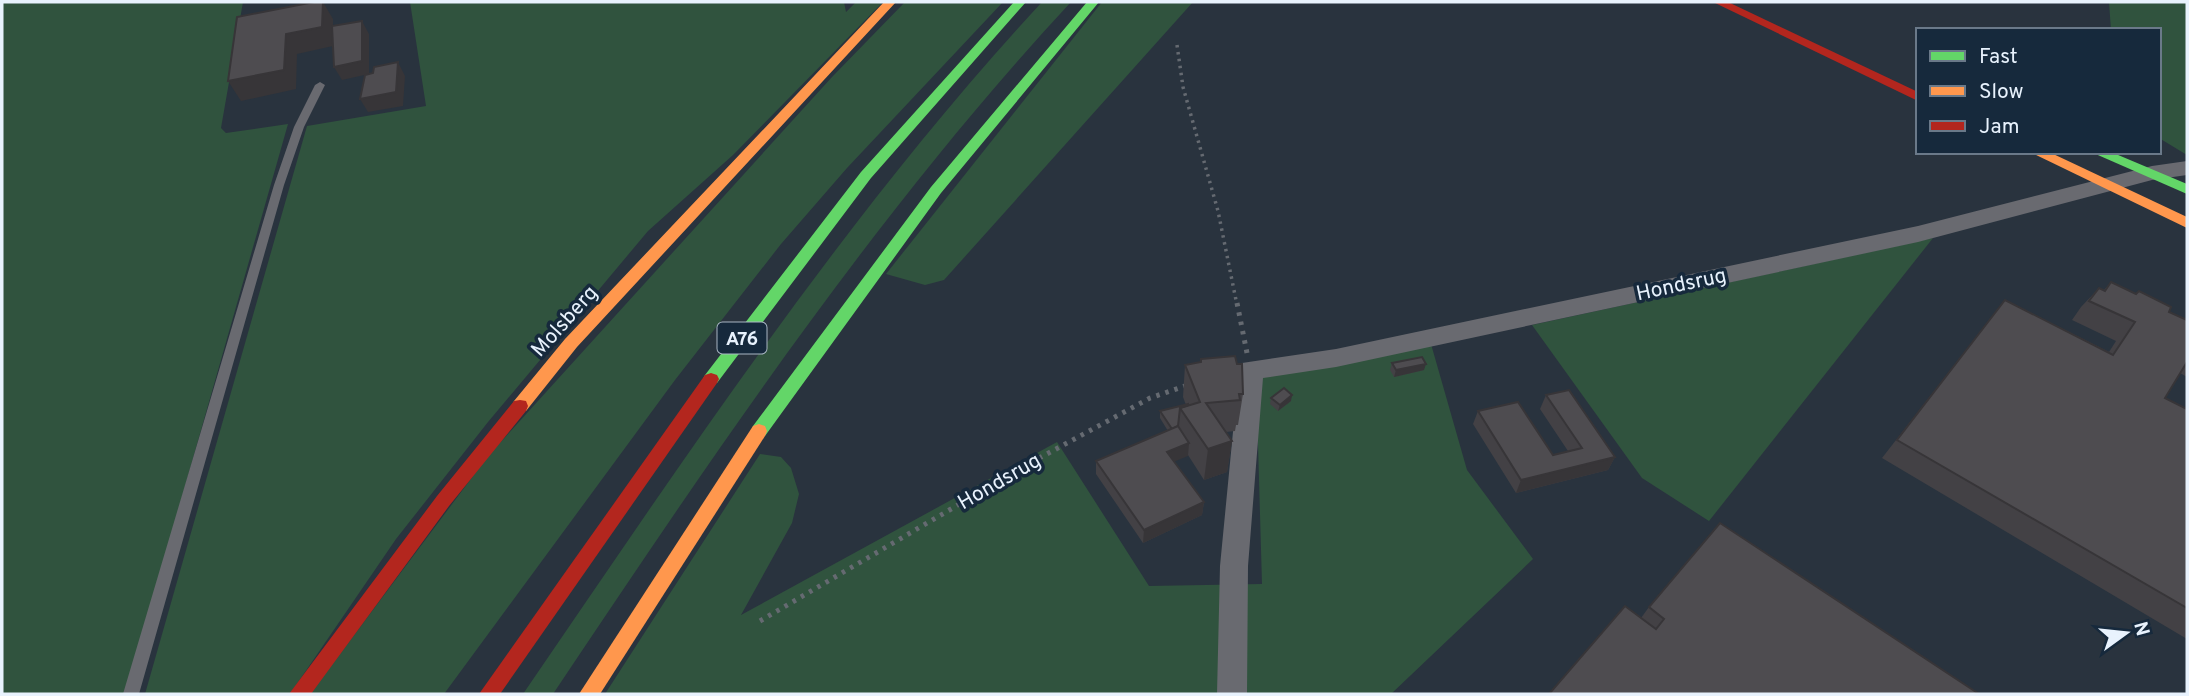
<svg xmlns="http://www.w3.org/2000/svg" width="2189" height="696" viewBox="0 0 2189 696" font-family="Overpass,sans-serif">
	<style>
		.green { fill: #30533e }
		.lines { fill: none; stroke-linecap: round; stroke-linejoin: round }
		.path-far1 { stroke: #656a71; stroke-width: 3.5; stroke-dasharray: 2.5 4.5; stroke-linecap: butt }
		.path { stroke: #656a71; stroke-width: 5; stroke-dasharray: 3.5 6; stroke-linecap: butt }
		.lane { fill: #696a70; fill-rule: evenodd }
		.street { fill: #696a70; fill-rule: evenodd }
		.fast { fill: #63d668; fill-rule: evenodd }
		.slow { fill: #ff974d; fill-rule: evenodd }
		.jam { fill: #b3261e; fill-rule: evenodd }
		.wall { fill: #434145 }
		.shaded-wall { fill: #373538 }
		.building { fill: #4e4c50; stroke: #373538; stroke-width: 2 }
		.labels { text-anchor: middle; stroke-width: 7; stroke-linejoin: round; paint-order: stroke }
		.shield { fill: #16293c; stroke: #a9b6c3; stroke-width: 2 }
		.shield-label { font-size: 19px; font-weight: bold; fill: #e8f2fd }
		.street-label { font-size: 21px; fill: #e8f2fd; stroke: #16293c }
	</style>
	<rect width="100%" height="100%" fill="#29333e"/>
	<g class="green">
		<polygon points="2,2 243,2 221,128 226,133 288,124 126,694 2,694"/>
		<polygon points="410,2 844,2 846,12 856,2 883,2 733,155 648,231 488,422 396,539 290,694 145,694 307,126 426,106"/>
		<polygon points="905,2 1003,2 847,168 781,244 675,380 444,694 310,694 488,456 832,77"/>
		<path d="M1042 2H1071C875 213 713 455 553 694H523C686 456 846 214 1042 2Z"/>
		<polygon points="1102,2 1193,2 944,280 925,285 886,274"/>
		<polygon points="2109,2 2187,2 2187,155 2159,138 2159,30 2111,30"/>
		<polygon points="1933,238 1709,521 1642,478 1532,325"/>
		<polygon points="1429,337 1467,470 1533,559 1391,694 605,694 760,454 781,457 791,468 799,494 792,523 741,615 1057,442 1149,586 1262,584 1256,374"/>
	</g>
	<g class="lines">
		<polyline class="path-far1" points="1177,45 1183,87 1218,211 1237,305"/>
		<g class="path">
			<polyline points="1237,303 1247,353"/>
			<polyline points="760,621 1021,468 1150,398 1188,385"/>
		</g>
		<polygon class="lane" points="320,82 325,85 304,127 284,185 139,694 123,694 274,185 294,127 315,85"/>
		<polygon class="street" points="2187,161 2187,175 2152,180 1918,242 1336,367 1263,378 1248,566 1247,694 1217,694 1220,566 1239,370 1242,363 1336,349 1918,226 2152,166"/>
		<g class="fast">
			<polygon points="1014,2 1026,2 871,178 717,383 705,383 703,379 705,375 861,172"/>
			<polygon points="1087,2 1099,2 941,193 765,436 753,436 751,431 753,426 931,187"/>
			<polygon points="2091,152 2111,152 2187,184 2187,194"/>
		</g>
		<g class="slow">
			<polygon points="884,2 896,2 577,347 526,411 514,411 512,406 514,401 565,339"/>
			<polygon points="2030,152 2049,152 2187,217 2187,228"/>
			<polygon points="759,424 765,426 767,431 765,436 600,694 579,694 753,426"/>
		</g>
		<g class="jam">
			<polygon points="1713,2 1728,2 1918,92 1918,101"/>
			<polygon points="711,373 717,375 719,379 717,383 500,694 479,694 705,375"/>
			<polygon points="520,400 526,401 528,406 526,411 449,506 311,694 289,694 437,496 514,401"/>
		</g>
	</g>
	<g class="wall">
		<polygon points="2111,282 2186,320 2187,319 2187,377 2180,373 2165,398 2187,409 2187,639 1882,458 2005,300 2109,352 2116,341 2072,320 2081,307 2099,288 2104,290"/>
		<polygon points="1201,359 1243,394 1238,425 1236,425 1235,431 1226,432 1232,441 1227,472 1204,480 1188,455 1174,461 1204,502 1202,515 1143,543 1096,474 1096,461 1168,431 1160,418 1160,411 1186,405 1183,397 1185,365 1201,362"/>
		<polygon points="1392,363 1424,370 1394,377 1390,370"/>
		<polygon points="1546,395 1615,457 1608,470 1516,493 1473,424 1478,411 1553,455 1568,451 1540,409"/>
		<polygon points="1271,398 1291,401 1278,411 1270,404"/>
		<polygon points="1649,607 1979,694 1549,694 1641,618"/>
	</g>
	<g class="shaded-wall">
		<polygon points="323,2 333,19 333,46 297,54 296,89 241,101 228,81 286,34"/>
		<polygon points="362,21 369,34 369,74 342,80 334,67"/>
		<polygon points="398,62 405,76 403,106 368,112 360,99"/>
		<polygon points="1426,364 1424,370 1394,377 1396,370"/>
		<polygon points="1292,395 1291,401 1278,411 1280,405"/>
		<polygon points="1232,441 1227,472 1204,480 1208,449"/>
		<polygon points="1189,443 1188,456 1166,465 1167,452"/>
		<polygon points="1615,457 1608,470 1516,493 1521,480"/>
		<polygon points="1204,502 1202,515 1143,543 1144,530"/>
	</g>
	<g class="building">
		<polygon points="314,2 323,2 322,27 286,34 284,70 228,81 237,17"/>
		<polygon points="362,21 362,61 334,67 332,26"/>
		<polygon points="398,62 396,92 360,99 365,75 373,73 374,67"/>
		<polygon points="2111,282 2136,294 2139,291 2171,307 2169,312 2187,320 2187,362 2165,398 2187,409 2187,608 1897,440 2005,300 2113,355 2135,322 2089,301 2099,288 2105,291"/>
		<polygon points="1235,356 1237,364 1242,364 1243,394 1239,394 1240,400 1206,403 1232,441 1208,449 1180,408 1200,402 1185,365 1201,362 1201,359"/>
		<polygon points="1422,357 1426,364 1396,370 1392,363"/>
		<polygon points="1284,388 1292,395 1280,405 1271,398"/>
		<polygon points="1569,390 1615,457 1521,480 1478,411 1518,402 1553,455 1582,448 1546,395"/>
		<polygon points="1188,404 1188,405 1180,408 1178,426 1172,429 1160,411"/>
		<polygon points="1178,426 1189,443 1167,452 1204,502 1144,530 1096,461"/>
		<polygon points="1720,523 1979,694 1549,694 1625,606 1656,629 1664,619 1649,607"/>
	</g>
	<g class="labels">
		<rect class="shield" x="717.5" y="322.5" width="49" height="31" rx="5"/>
		<g class="shield-label">
			<text x="742" y="345">A76</text>
		</g>
		<g class="street-label">
			<text transform="translate(1681 284) rotate(-12)" y="7">Hondsrug</text>
			<text transform="translate(564 321) rotate(-48)" y="7">Molsberg</text>
			<text transform="translate(999 481) rotate(-30)" y="7">Hondsrug</text>
		</g>
	</g>
	<rect width="2189" height="696" fill="none" stroke="#e8f2fd" stroke-width="7"/>
	<rect x="1916" y="28" width="245" height="126" fill="#16293c" stroke="#6a7989" stroke-width="2"/>
	<rect x="1930" y="51" width="35" height="10" fill="#63d668" stroke="#6a7989" stroke-width="2"/>
	<text x="1979" y="63" font-size="21" fill="#e8f2fd">Fast</text>
	<rect x="1930" y="86" width="35" height="10" fill="#ff974d" stroke="#6a7989" stroke-width="2"/>
	<text x="1979" y="98" font-size="21" fill="#e8f2fd">Slow</text>
	<rect x="1930" y="121" width="35" height="10" fill="#b3261e" stroke="#6a7989" stroke-width="2"/>
	<text x="1979" y="133" font-size="21" fill="#e8f2fd">Jam</text>
	<g transform="translate(2126 633) rotate(75)" stroke="#16293c" stroke-width="5" paint-order="stroke">
	<path d="M0-5L12 26L0 18L-12 26Z" fill="#e8f2fd"/>
	<text y="-10" font-size="19" font-weight="bold" text-anchor="middle" fill="#e8f2fd">N</text>
	</g>
</svg>
